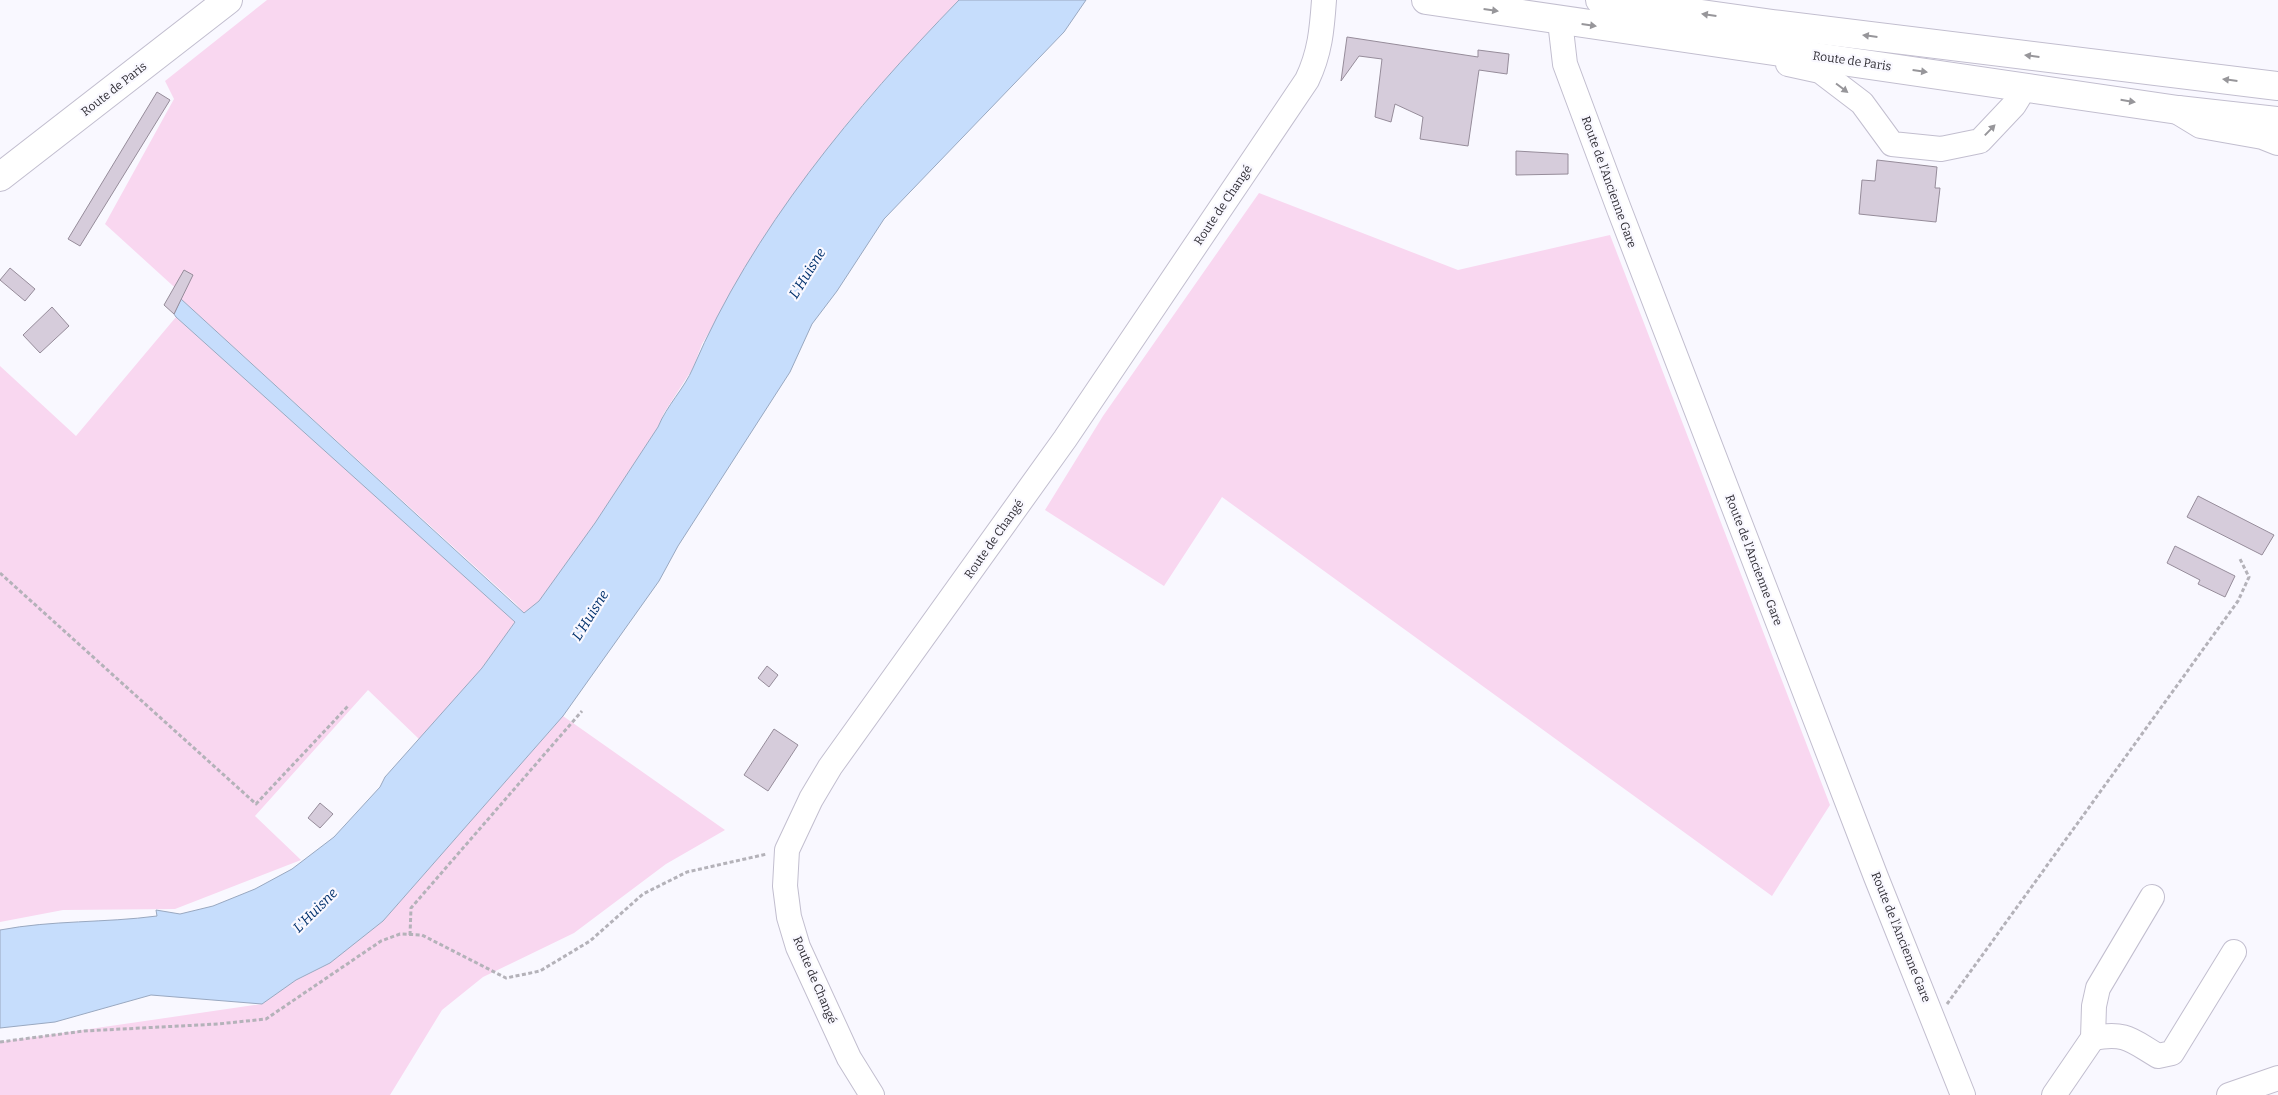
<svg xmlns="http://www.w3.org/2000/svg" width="2278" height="1095" viewBox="0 0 2278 1095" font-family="Bitter,serif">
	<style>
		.green { fill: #f9d7f0 }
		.water { fill: #c6ddfc; stroke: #99a8c0 }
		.building { fill: #d6ccdb; stroke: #968c9a }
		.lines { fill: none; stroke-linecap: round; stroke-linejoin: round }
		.minor-casing { stroke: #c2becf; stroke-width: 26 }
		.major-casing { stroke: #c2becf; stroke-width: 30 }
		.highway-casing { stroke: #c2becf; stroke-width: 30 }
		.path { stroke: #b4b2b9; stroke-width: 3; stroke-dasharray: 4 2.5; stroke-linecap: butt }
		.minor { stroke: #fff; stroke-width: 24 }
		.major { stroke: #fff; stroke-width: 28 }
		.highway { stroke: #fff; stroke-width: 28 }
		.oneway { fill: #97969a }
		.labels { text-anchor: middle; stroke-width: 4.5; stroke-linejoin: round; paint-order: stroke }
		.street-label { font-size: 12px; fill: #2f2d34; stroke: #f9f8ff }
		.water-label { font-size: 14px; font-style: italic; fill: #01306c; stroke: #f9f8ff }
	</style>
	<rect width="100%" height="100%" fill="#f9f8ff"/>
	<g class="green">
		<path d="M267 0H959C902 59 837 129 792 198 760 245 732 295 702 344L693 368 664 413 658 427 595 523 539 601 524 613 516 604 181 299 183 295 105 224 174 99 165 81Z"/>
		<polygon points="1259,193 1458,270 1610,235 1830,805 1772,896 1222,497 1164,586 1045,510 1103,416"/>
		<polygon points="176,317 515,622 482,668 419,739 368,690 255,816 301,860 175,909 63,910 0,922 0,366 76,436"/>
		<polygon points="563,716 725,830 666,864 574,933 483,977 442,1010 390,1095 0,1095 0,1042 262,1004 296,980 330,963 383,921"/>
	</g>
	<path class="water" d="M959 0H1086L1064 32 884 219 837 291 812 324 790 372 678 546 659 581 563 716 383 921 330 963 296 980 262 1004 151 995 55 1022 0 1028V930C52 920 105 923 157 916L156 910 180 914 213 906 255 889 292 869 334 837 380 787 385 777 482 668 515 622 176 317 174 314 181 299 524 613 539 601 595 523 658 427C667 405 684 389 693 368 752 230 854 108 959 0Z"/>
	<g class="building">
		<polygon points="1347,37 1478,57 1478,50 1509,54 1507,74 1479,70 1468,146 1420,139 1423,117 1395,104 1391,122 1375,117 1382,59 1359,56 1341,81"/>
		<polygon points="157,92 170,100 80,246 68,239"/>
		<polygon points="1516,151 1568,154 1568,174 1516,175"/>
		<polygon points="1877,160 1937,167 1935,188 1940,188 1936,222 1859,214 1862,180 1875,181"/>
		<polygon points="10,268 35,289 25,301 0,280"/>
		<polygon points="184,270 193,275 174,314 164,305"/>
		<polygon points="52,307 69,326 40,353 23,335"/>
		<polygon points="2198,496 2274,535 2262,555 2187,517"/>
		<polygon points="2175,546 2235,576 2225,597 2198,584 2200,580 2167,563"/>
		<polygon points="767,666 778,675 769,687 758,678"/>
		<polygon points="774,729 798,745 768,791 744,775"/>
		<polygon points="320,803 333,814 320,828 308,818"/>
	</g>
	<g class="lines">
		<defs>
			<g id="minor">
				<polyline points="1560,21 1565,64 1619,209 1876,877 1963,1095"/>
				<polyline points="1788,64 1820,71 1862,103 1892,144 1941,149 1980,141 2014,105 2025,87"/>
				<path d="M2093 1038C2126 1032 2131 1040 2158 1056L2172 1053 2234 952"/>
				<path d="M872 1095 849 1058 798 947 789 917 785 886 787 850 811 799 830 767 1065 439 1307 80C1320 53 1322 29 1324 0"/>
				<polyline points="2054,1095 2093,1038 2094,1006 2098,988 2152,897"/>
				<polyline points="2229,1095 2278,1078"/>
			</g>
			<g id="major">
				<polyline points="1426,0 2178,110 2278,121"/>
				<polyline points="1600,0 1773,24 2278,86"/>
				<polyline points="0,177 228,0"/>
			</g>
			<polyline id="highway" points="2178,110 2201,124 2263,135 2278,141"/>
		</defs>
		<use href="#minor" class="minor-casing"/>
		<use href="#major" class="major-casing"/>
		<use href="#highway" class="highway-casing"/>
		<g class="path">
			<polyline points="0,573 256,804 348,706"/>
			<polyline points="410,935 411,908 582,711"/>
			<polyline points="1947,1004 2238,601 2249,577 2240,559"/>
			<polyline points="0,1042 84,1031 218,1024 266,1019 381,941 400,934 422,935 506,978 540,971 590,941 643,894 687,872 767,854"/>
		</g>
		<use href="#minor" class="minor"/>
		<use href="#major" class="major"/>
		<use href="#highway" class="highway"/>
	</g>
	<defs><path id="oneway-solid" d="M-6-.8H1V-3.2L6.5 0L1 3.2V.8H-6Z" transform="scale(1.25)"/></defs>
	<g class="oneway">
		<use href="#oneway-solid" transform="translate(1491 10) rotate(8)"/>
		<use href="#oneway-solid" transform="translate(1709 15) rotate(-172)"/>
		<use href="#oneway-solid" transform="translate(1589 25) rotate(8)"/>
		<use href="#oneway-solid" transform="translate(1870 36) rotate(-173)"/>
		<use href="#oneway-solid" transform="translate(2032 56) rotate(-173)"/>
		<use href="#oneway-solid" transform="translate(1920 71) rotate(8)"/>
		<use href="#oneway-solid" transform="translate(2230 80) rotate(-173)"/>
		<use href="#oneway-solid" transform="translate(1842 88) rotate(37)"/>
		<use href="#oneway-solid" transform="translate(2128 101) rotate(9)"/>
		<use href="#oneway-solid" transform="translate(1990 130) rotate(-46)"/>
	</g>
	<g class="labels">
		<g class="street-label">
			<text transform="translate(1852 61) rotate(8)" y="4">Route de Paris</text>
			<text transform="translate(114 89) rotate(-38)" y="4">Route de Paris</text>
			<text transform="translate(1609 182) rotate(70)" y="4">Route de l'Ancienne Gare</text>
			<text transform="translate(1223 205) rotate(-56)" y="4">Route de Changé</text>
			<text transform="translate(994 539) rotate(-55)" y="4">Route de Changé</text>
			<text transform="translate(1754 560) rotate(69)" y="4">Route de l'Ancienne Gare</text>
			<text transform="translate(1901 937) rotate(68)" y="4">Route de l'Ancienne Gare</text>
			<text transform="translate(815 980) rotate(67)" y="4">Route de Changé</text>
		</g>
		<g class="water-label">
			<text transform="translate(807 273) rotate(-58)" y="5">L'Huisne</text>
			<text transform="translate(590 615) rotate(-58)" y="5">L'Huisne</text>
			<text transform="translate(315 910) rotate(-45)" y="5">L'Huisne</text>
		</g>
	</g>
</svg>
